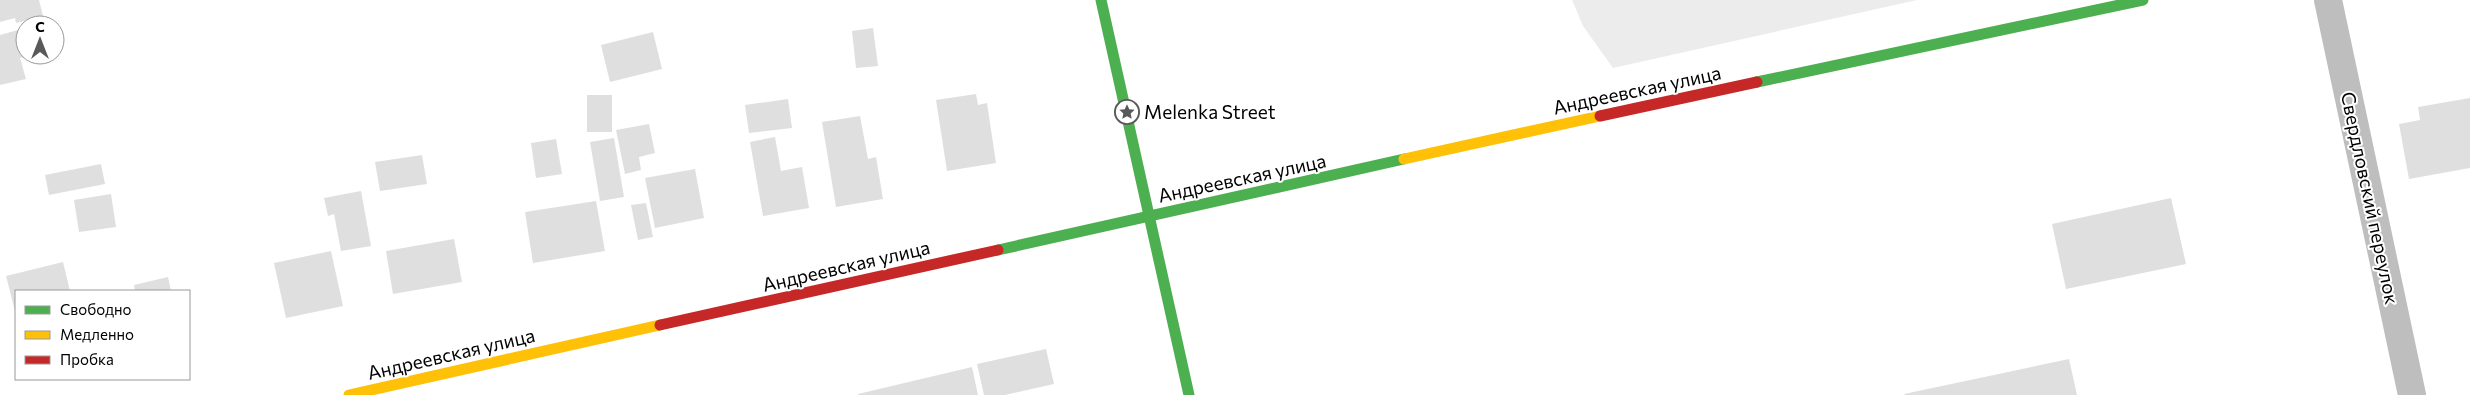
<svg xmlns="http://www.w3.org/2000/svg" width="2470" height="395" viewBox="0 0 2470 395" font-family="Commissioner,sans-serif">
	<style>
		.green { fill: #ececec }
		.building { fill: #dfdfdf }
		.lines { fill: none; stroke-linecap: round; stroke-linejoin: round }
		.street { stroke: #bebebe; stroke-width: 28 }
		.fast { stroke: #4caf50; stroke-width: 11 }
		.slow { stroke: #ffc107; stroke-width: 11 }
		.jam { stroke: #c62828; stroke-width: 11 }
		.labels { text-anchor: middle; stroke-width: 4; stroke-linejoin: round; paint-order: stroke }
		.street-label { font-size: 19px; fill: #000; stroke: #fff }
		.poi-label { font-size: 19px; fill: #000; stroke: #fff; text-anchor: start }
	</style>
	<rect width="100%" height="100%" fill="#fff"/>
	<polygon class="green" points="1572,0 1917,0 1613,68 1583,26"/>
	<g class="building">
		<polygon points="0,0 39,0 43,16 16,23 15,18 0,22"/>
		<polygon points="25,28 25,55 31,56 20,58 26,79 0,85 0,35"/>
		<polygon points="873,28 878,66 856,68 852,31"/>
		<polygon points="653,32 662,69 610,82 601,45"/>
		<polygon points="976,94 978,105 987,103 996,163 947,171 936,100"/>
		<rect x="587" y="95" width="25" height="37"/>
		<polygon points="2470,98 2470,168 2409,179 2399,124 2420,120 2418,107"/>
		<polygon points="788,99 792,128 749,133 745,105"/>
		<polygon points="860,116 868,159 876,157 883,199 836,207 822,122"/>
		<polygon points="649,124 655,153 639,157 641,170 625,174 616,130"/>
		<polygon points="775,137 781,171 802,167 809,208 763,216 750,142"/>
		<polygon points="614,138 624,197 600,201 590,142"/>
		<polygon points="556,139 562,174 536,178 531,143"/>
		<polygon points="422,155 427,184 380,191 375,162"/>
		<polygon points="101,164 105,184 49,195 45,175"/>
		<polygon points="695,169 704,218 655,228 645,178"/>
		<polygon points="361,191 371,246 341,251 334,214 328,216 324,198"/>
		<polygon points="111,194 116,227 79,232 74,200"/>
		<polygon points="2171,198 2186,264 2066,289 2052,224"/>
		<polygon points="596,201 605,251 533,263 525,212"/>
		<polygon points="646,203 653,237 638,240 631,205"/>
		<polygon points="454,239 462,282 393,294 386,251"/>
		<polygon points="331,251 343,306 286,318 274,263"/>
		<polygon points="63,262 70,291 16,291 16,315 6,276"/>
		<polygon points="168,277 171,291 135,291 134,285"/>
		<polygon points="1046,349 1054,384 1005,395 984,395 977,364"/>
		<polygon points="2069,359 2077,395 1905,395 1904,394"/>
		<polygon points="972,367 978,395 858,395 858,394"/>
	</g>
	<g class="lines">
		<polyline class="street" points="2328,0 2412,395"/>
		<g class="fast">
			<polyline points="1101,0 1189,395"/>
			<polyline points="1757,82 2143,0"/>
			<polyline points="998,250 1404,159"/>
		</g>
		<g class="slow">
			<polyline points="1404,159 1600,116"/>
			<polyline points="349,395 660,325"/>
		</g>
		<g class="jam">
			<polyline points="1600,116 1757,82"/>
			<polyline points="660,325 998,250"/>
		</g>
	</g>
	<defs>
		<symbol id="sight-ring" viewBox="-11 -11 22 22"><circle r="9.5" fill="#fff" stroke="#595959" stroke-width="1.5"/><path d="M0-6L1.8-2.2L6-1.7L2.9 1.2L3.7 5.4L0 3.3L-3.7 5.4L-2.9 1.2L-6-1.7L-1.8-2.2Z" fill="#595959"/></symbol>
	</defs>
	<g fill-rule="evenodd">
		<use href="#sight-ring" x="1113" y="98" width="28" height="28"/>
	</g>
	<g class="labels">
		<g class="street-label">
			<text transform="translate(1637 90) rotate(-12)" y="7">Андреевская улица</text>
			<text transform="translate(1242 178) rotate(-12)" y="7">Андреевская улица</text>
			<text transform="translate(2370 198) rotate(78)" y="7">Свердловский переулок</text>
			<text transform="translate(846 266) rotate(-13)" y="7">Андреевская улица</text>
			<text transform="translate(451 354) rotate(-13)" y="7">Андреевская улица</text>
		</g>
		<g class="poi-label">
			<text x="1144" y="119">Melenka Street</text>
		</g>
	</g>
	<rect x="15" y="290" width="175" height="90" fill="#ffffff" stroke="#999999"/>
	<rect x="25" y="306" width="25" height="8" fill="#4caf50" stroke="#999999"/>
	<text x="60" y="315" font-size="15" fill="#000000">Свободно</text>
	<rect x="25" y="331" width="25" height="8" fill="#ffc107" stroke="#999999"/>
	<text x="60" y="340" font-size="15" fill="#000000">Медленно</text>
	<rect x="25" y="356" width="25" height="8" fill="#c62828" stroke="#999999"/>
	<text x="60" y="365" font-size="15" fill="#000000">Пробка</text>
	<g transform="translate(40 40)"><circle r="24" fill="#ffffff" stroke="#999999"/>
	<path d="M0-4L9 19L0 12L-9 19Z" fill="#595959"/>
	<text y="-8" font-size="14" font-weight="bold" text-anchor="middle" fill="#000000">С</text>
	</g>
</svg>
